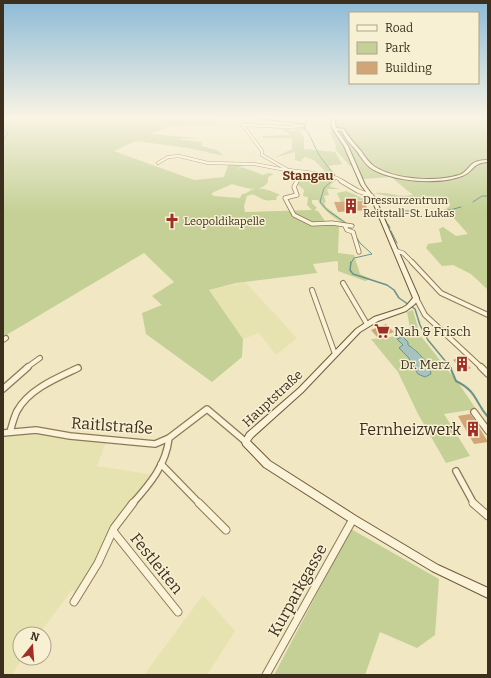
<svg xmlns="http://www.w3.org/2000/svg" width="491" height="678" viewBox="0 0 491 678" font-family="Bitter,serif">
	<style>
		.farmland { fill: #e7e3b0 }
		.green { fill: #c4d096; fill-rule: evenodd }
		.water { fill: #a6c4bd; stroke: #6b938d }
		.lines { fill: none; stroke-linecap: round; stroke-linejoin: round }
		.stream-far2 { stroke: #6b938d; stroke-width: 1 }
		.stream-far1 { stroke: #6b938d; stroke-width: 1.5 }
		.stream { stroke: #6b938d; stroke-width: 2 }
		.building { fill: #d2a577 }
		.street-far4-casing { stroke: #8d7958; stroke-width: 3.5 }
		.street-far3-casing { stroke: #8d7958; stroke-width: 5 }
		.street-far2-casing { stroke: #8d7958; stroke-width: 6 }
		.street-far1-casing { stroke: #8d7958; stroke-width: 8 }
		.street-casing { stroke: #8d7958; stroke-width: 9 }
		.secondary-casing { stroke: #6f5a3c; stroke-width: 2 }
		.street-far4 { stroke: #fbf3d7; stroke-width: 2.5 }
		.street-far3 { stroke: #fbf3d7; stroke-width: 3.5 }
		.street-far2 { stroke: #fbf3d7; stroke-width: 4 }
		.street-far1 { stroke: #fbf3d7; stroke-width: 5.5 }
		.street { stroke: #fbf3d7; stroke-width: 7 }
		.secondary { fill: #fbf3d7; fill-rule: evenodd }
		.labels { text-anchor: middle; stroke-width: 3; stroke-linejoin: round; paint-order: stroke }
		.far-poi-label { font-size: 11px; fill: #3c2f1e; stroke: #f8f0d3; text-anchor: start }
		.far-quarter-label { font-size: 13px; font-weight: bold; fill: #6b321a; stroke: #f8f0d3 }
		.poi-label { font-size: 13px; fill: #3c2f1e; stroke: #f8f0d3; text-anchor: start }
		.street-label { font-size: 13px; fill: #3c2f1e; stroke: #f8f0d3 }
		.near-street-label { font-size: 16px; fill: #3c2f1e; stroke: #f8f0d3 }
		.near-poi-label { font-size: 16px; fill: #3c2f1e; stroke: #f8f0d3; text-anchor: end }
	</style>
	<rect width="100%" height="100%" fill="#f1e7c3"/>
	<g class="farmland">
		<polygon points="245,282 297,338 276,355 259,333 243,339 209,290"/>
		<polygon points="27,433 106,442 97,466 160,476 119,529 79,596 72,590 39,634 20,634 20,658 22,658 12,675 3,675 3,435"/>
		<polygon points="203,595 235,631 207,675 144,675"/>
	</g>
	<g class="green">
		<path d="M3 118H220L215 125 170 126 150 134 197 138 181 139V140L203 142 201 146 217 150 224 156 188 148 136 141 114 151 194 180 224 177 228 165H243L236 170 242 167 263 175 268 173 274 174 268 177V182C260 194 243 187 232 184 225 188 218 189 211 194L214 196 240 198 242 194C246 194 248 192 251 190 261 186 271 191 280 195L277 196 276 200C273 200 268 201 265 200 258 198 255 192 247 196L244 206 245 212 312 210 307 205 308 197 303 196 304 190 297 184 303 173H313L338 179 330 185 331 187 340 189H327L329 195 324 196 326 202 324 203 326 207 348 224C340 224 321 208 318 200H312V203L317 208 314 210 318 211 325 221 339 226 338 253 354 255 360 274 371 279 365 281 338 271V262L337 261 313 264 317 273 236 283 209 290 243 339 242 357 212 382 146 334 142 313 162 305 152 296 174 282 144 253 3 337Z"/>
		<path d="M336 118H488V290L471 274 453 265 442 266 426 248 428 244 442 242 439 229 443 227 456 236 468 234 446 209 450 206 449 202C431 198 415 203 398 201L396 198 374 193C389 191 399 198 413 195L391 177 363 179 356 166H350L335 149 336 145 330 133 332 132 330 127H337L335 125Z"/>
		<polygon points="295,126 305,127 305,130 299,131 304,138 304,149 335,152 342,164 328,166 336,175 332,176 322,173 325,171 314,160 305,157 301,160 303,162 295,160 295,152 273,158 292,149 292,138 263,138 262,136 289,135 289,133 283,131 287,128 289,131 295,131"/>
		<polygon points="346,191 356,195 365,200 341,202 337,193"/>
		<path d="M413 310 420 335 459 384 476 409 444 414 470 456 446 463 418 414 398 372 371 339C386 339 397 335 411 333L407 312ZM403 345 414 348 431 372 413 367 408 357 400 348Z"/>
		<polygon points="351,529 439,579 435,635 417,648 380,632 365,675 274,675"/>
	</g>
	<path class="water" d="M403 337 408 342V345C417 350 430 364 431 374L425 377 418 374 408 357 399 348 403 345 397 339Z"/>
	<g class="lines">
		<g class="stream-far2">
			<polyline points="253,118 305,124"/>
			<polyline points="307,118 304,129 308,132 319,155 335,176 335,178 324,188 320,202 327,210 346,223"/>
			<polyline points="3,128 8,133 3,141"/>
			<polyline points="473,202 482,196 488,196"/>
			<polyline points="399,211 418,211"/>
			<polyline points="434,211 450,210 461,207"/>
			<polyline points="383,212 394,211"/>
			<polyline points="385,219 387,223"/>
			<polyline points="388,224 390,228"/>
			<polyline points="350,227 360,243 372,254 354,258 351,263"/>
			<polyline points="391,231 397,243"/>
		</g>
		<polyline class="stream-far1" points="351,262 350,270 353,274 387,285 394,290 399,298 415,309 420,325 428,340 451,368"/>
		<path class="stream" d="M450 367 456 381C478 392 474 401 488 417"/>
	</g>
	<g class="building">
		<polygon points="364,201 368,210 338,212 334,202"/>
		<polygon points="386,324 394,332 378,338 371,330"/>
		<polygon points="459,357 471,368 465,371 453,360"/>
		<polygon points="470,414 474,419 488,442 474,444 458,416"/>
	</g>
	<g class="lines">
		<defs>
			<g id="street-far4">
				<polyline points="243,125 262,151 262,155 288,170 314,173 337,178 343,182"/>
				<polyline points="243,125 287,127 301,126"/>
				<polyline points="158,163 168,157 179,156 208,163 254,164 286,170"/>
				<polyline points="297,182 302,172"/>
			</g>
			<g id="street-far3">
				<polyline points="297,181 294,187 297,195 285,198 294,215 312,224 332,223 352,226"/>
				<polyline points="341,181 358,191 372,196"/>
				<polyline points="345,226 347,230 353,232 359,252"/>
				<polyline points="397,251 403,253 413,263"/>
			</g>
			<g id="street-far2">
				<polyline points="412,262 441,293 488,315"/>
				<polyline points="343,283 367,324"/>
				<polyline points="312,290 335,354"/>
				<polyline points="416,298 425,315 482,368"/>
				<polyline points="3,340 6,338"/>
				<polyline points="26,368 40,358"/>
			</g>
			<g id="street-far1">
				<polyline points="481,367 488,374"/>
				<polyline points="3,389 28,367"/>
				<polyline points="474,412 488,431"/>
				<path d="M10 432C12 425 14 417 17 411 29 389 57 378 78 368"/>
				<polyline points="3,433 36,430 70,436 155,444 169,438 207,409 246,442"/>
				<polyline points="161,464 200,504"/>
				<polyline points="456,471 474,504"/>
				<path d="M132 504C150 484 166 465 169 438"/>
			</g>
			<g id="street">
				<polyline points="199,503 226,530"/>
				<polyline points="473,503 488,516"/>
				<polyline points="113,531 178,612"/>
				<polyline points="74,602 98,563 114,528 133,503"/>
				<polyline points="266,675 353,519"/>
			</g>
			<path id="secondary" d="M333 118H335V123L336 128 344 129C349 138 355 144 361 151 365 157 369 163 375 167 396 180 436 182 459 175 465 173 467 169 471 165 475 161 482 160 488 160V162C471 163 474 172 462 176 439 185 394 182 372 169 365 164 361 157 356 150 351 144 345 139 342 131L337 130 348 146 365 185 376 200 419 298 415 304 406 311 378 321 360 332 303 392 253 437 250 441 270 461 356 516 438 565 488 588V598L432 571 350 522 264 467 243 445 242 442 247 433 299 388 356 329 374 317 402 308 407 305 413 298 372 200 361 185 344 146 332 128 331 123Z"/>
		</defs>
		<use href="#street-far4" class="street-far4-casing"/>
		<use href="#street-far3" class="street-far3-casing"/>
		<use href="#street-far2" class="street-far2-casing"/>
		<use href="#street-far1" class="street-far1-casing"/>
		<use href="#street" class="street-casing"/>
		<use href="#secondary" class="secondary-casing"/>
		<use href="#street-far4" class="street-far4"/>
		<use href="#street-far3" class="street-far3"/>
		<use href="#street-far2" class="street-far2"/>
		<use href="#street-far1" class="street-far1"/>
		<use href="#street" class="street"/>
		<use href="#secondary" class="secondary"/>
	</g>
	<linearGradient id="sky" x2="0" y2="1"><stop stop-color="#8dbad7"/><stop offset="0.55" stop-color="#f9f4e4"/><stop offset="1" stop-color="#f9f4e4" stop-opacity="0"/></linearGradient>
	<rect width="491" height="213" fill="url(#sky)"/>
	<defs>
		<symbol id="building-bare" viewBox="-9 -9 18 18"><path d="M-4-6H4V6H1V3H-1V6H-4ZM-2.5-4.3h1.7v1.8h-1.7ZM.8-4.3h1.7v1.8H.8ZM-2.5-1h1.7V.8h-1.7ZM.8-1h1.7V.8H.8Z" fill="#a02e24" stroke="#f8f0d3" stroke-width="2.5" paint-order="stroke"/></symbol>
		<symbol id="church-bare" viewBox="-9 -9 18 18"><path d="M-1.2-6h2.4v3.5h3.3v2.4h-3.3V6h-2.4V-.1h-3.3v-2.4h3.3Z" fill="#a02e24" stroke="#f8f0d3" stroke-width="2.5" paint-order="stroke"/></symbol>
		<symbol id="supermarket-bare" viewBox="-9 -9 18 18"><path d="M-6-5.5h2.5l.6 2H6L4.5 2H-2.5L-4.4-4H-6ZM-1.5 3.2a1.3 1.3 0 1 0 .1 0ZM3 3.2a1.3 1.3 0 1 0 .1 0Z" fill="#a02e24" stroke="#f8f0d3" stroke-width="2.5" paint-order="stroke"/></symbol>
	</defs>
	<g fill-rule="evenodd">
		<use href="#building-bare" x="340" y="195" width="22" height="22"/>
		<use href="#church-bare" x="161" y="210" width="22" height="22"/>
		<use href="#supermarket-bare" x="371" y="320" width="22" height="22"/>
		<use href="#building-bare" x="451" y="353" width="22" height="22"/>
		<use href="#building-bare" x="462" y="418" width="22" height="22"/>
	</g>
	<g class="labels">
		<g class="far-poi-label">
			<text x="363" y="204">Dressurzentrum<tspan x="363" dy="13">Reitstall-St. Lukas</tspan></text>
			<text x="184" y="225">Leopoldikapelle</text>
		</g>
		<g class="far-quarter-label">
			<text x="308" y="180">Stangau</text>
		</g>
		<g class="poi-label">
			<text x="394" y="336">Nah &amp; Frisch</text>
			<text x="450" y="369" text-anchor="end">Dr. Merz</text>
		</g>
		<g class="street-label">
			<text transform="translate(272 398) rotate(-43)" y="5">Hauptstraße</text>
		</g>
		<g class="near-street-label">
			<text transform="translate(112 425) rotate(4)" y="6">Raitlstraße</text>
			<text transform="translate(157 563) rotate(51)" y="6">Festleiten</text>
			<text transform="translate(297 590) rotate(-61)" y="6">Kurparkgasse</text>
		</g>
		<g class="near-poi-label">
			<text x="461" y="435">Fernheizwerk</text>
		</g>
	</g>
	<rect width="491" height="678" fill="none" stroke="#3c2f1e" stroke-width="8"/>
	<rect x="349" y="12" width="130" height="72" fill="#f8f0d3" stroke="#ada38b"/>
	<rect x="357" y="25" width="20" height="6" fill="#fbf3d7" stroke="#ada38b"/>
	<text x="385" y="32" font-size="12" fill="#3c2f1e">Road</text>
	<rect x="357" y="42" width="20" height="12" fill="#c4d096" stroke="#ada38b"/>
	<text x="385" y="52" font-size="12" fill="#3c2f1e">Park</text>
	<rect x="357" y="62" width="20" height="12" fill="#d2a577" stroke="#ada38b"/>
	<text x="385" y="72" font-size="12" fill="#3c2f1e">Building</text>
	<g transform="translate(32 646) rotate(17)"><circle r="19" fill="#f8f0d3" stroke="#ada38b"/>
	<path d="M0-3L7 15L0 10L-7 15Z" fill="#a02e24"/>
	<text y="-6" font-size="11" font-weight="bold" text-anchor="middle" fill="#3c2f1e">N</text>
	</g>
</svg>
